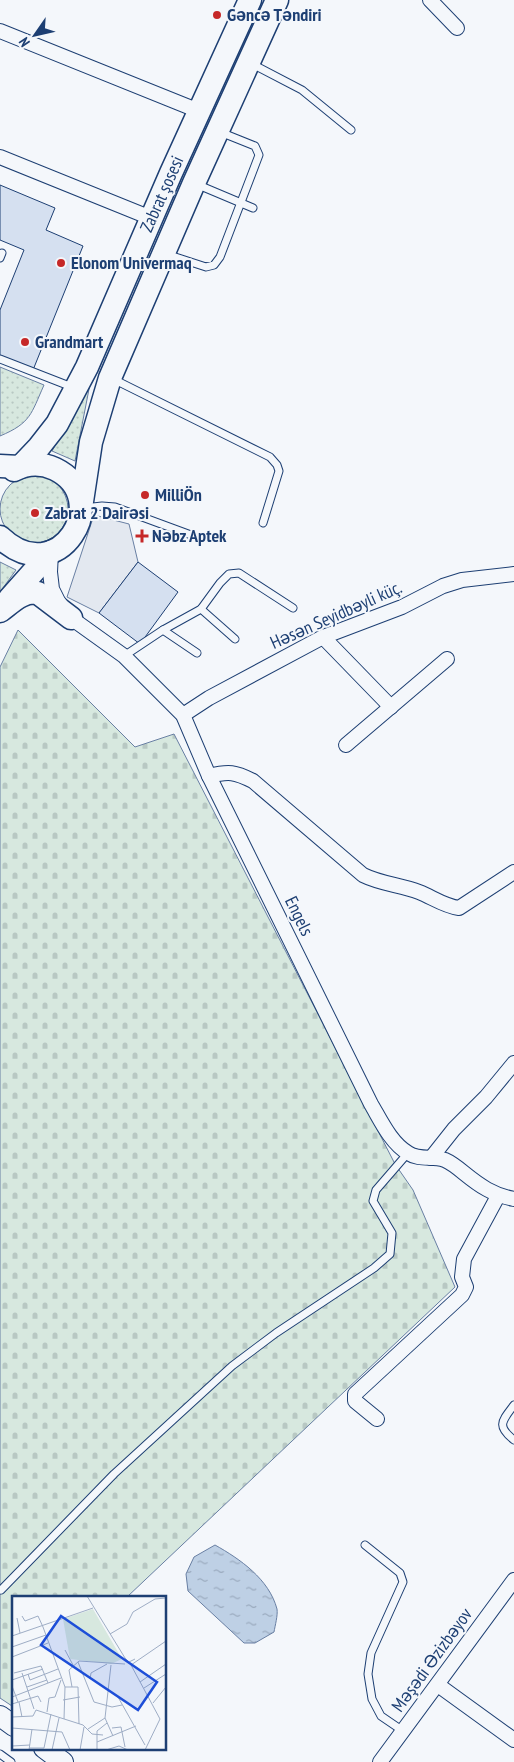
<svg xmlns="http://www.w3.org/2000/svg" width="514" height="1762" viewBox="0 0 514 1762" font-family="'PT Sans Narrow',sans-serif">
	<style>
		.grass { fill: url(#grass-dots); stroke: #687fa3 }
		.cemetery { fill: url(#cemetery-stones); stroke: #687fa3 }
		.parking { fill: #e3e8f0; stroke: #687fa3 }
		.water { fill: url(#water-ripples); stroke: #687fa3 }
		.building { fill: #d5e0f0; stroke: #1d3f73 }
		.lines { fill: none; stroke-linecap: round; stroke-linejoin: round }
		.lane-casing { stroke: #1d3f73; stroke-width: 9 }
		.street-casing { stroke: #1d3f73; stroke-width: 16 }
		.secondary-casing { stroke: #1d3f73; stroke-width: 22 }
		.primary-casing { stroke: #1d3f73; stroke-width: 25 }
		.lane { stroke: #f4f7fb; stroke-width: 7 }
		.street { stroke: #f4f7fb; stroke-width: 14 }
		.secondary { stroke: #f4f7fb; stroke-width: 20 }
		.primary { stroke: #f4f7fb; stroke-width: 22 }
		.poi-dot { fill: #c62828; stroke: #f4f7fb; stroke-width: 2 }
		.labels { text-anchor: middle; stroke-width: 4; stroke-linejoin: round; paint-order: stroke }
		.poi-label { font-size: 18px; font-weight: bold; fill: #1d3f73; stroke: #f4f7fb; text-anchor: start }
		.street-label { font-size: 18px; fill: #1d3f73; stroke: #f4f7fb }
		.inset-road { fill: none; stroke: #9eadc5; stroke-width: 1 }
		.view { fill: #1d4ed8; fill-opacity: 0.15; stroke: #1d4ed8; stroke-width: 2.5 }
		.inset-edge { fill: none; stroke: #1d3f73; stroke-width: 2.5 }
	</style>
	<defs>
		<pattern id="grass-dots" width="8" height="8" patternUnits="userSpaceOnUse" patternTransform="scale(1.25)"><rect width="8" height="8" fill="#d7e8df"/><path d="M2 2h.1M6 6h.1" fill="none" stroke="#b8c8c3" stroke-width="1.8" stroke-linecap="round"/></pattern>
		<pattern id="cemetery-stones" width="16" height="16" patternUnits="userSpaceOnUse" patternTransform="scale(1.25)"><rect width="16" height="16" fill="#d7e8df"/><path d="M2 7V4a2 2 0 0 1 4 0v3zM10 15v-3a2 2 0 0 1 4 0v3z" fill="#b8c8c3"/></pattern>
		<pattern id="water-ripples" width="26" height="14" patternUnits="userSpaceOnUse" patternTransform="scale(1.25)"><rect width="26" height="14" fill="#bed0e5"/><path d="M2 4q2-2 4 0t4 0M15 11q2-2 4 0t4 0" fill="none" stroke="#9aaabe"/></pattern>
	</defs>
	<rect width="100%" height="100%" fill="#f4f7fb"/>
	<g class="grass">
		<path d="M0 367 44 385C31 414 31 423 0 436Z"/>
		<polygon points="90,384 75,461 52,451"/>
		<circle cx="34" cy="509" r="34"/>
		<polygon points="0,562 16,570 0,592"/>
	</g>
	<polygon class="cemetery" points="18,630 135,747 174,734 395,1164 413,1190 455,1287 127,1597 14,1597 14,1704 12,1706 0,1698 0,667"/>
	<polygon class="parking" points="94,515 129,524 138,562 99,613 67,597"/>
	<path class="water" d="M215 1545C240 1559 269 1579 277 1609 278 1615 275 1626 274 1632L255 1643H244L188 1591 186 1574 194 1557Z"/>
	<g class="building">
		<polygon points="0,185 55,208 46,230 83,246 33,370 0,356 0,310 24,250 0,240"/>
		<polygon points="138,562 178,592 140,644 99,613"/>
	</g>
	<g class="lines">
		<defs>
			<g id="lane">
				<polyline points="252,64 302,90 351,130"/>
				<polyline points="196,184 253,208"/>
				<polyline points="166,254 206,267 214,265 220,257 259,155 255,146 220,132"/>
				<polyline points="0,258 2,253"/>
				<polyline points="0,359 72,387"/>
				<polyline points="113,379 270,457 277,465 279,471 263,523"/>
				<polyline points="84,508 102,506 115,507 191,535"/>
				<polyline points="201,609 235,639"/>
				<polyline points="163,630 197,653"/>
				<polyline points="124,656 163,630 201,609 220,583 229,574 239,573 293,608"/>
				<path d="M514 1405C502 1421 496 1426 514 1440"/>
				<polyline points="365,1545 400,1573 403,1582 371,1653 368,1674 372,1699 381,1716 403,1731"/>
				<polyline points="1,1590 114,1474 232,1366 276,1333 374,1268 390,1254 392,1233 373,1201 376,1190 408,1153"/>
				<polyline points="0,1754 11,1762"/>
			</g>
			<g id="street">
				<polyline points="430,0 457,28"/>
				<polyline points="0,31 199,111"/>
				<polyline points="0,157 151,218"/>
				<path d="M51 552 50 572 52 589 58 601 71 618 124 656 183 715 209 776 371 1104C381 1121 391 1143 408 1153 420 1161 433 1155 445 1160 452 1163 458 1168 464 1173 480 1186 493 1195 514 1199"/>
				<polyline points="323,637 391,707"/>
				<polyline points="183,715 209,698 323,637 402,607 443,586 462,580 514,574"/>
				<polyline points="346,745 447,659"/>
				<path d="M209 776C229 771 235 772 253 781L363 875C381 884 401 885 419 892 432 897 444 906 459 908L514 872"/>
				<polyline points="431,1158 454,1129 486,1097 514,1063"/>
				<polyline points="377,1419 355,1401 355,1394 462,1295 466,1287 462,1277 464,1259 498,1196"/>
				<polyline points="438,1685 514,1740"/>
				<polyline points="380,1762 514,1580"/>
			</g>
			<g id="secondary">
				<polyline points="0,1716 14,1726"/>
				<polyline points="44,1748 63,1762"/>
			</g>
			<g id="primary">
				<polyline points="0,466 20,467 39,447 57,424 87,367 171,173 250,0"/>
				<polyline points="81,508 91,442 110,378 194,183 277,0"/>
				<path d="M0 537C59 593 115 498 55 469 42 463 27 463 14 470"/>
				<polyline points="10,598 51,552"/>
				<path d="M0 611C11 603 23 590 38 593L71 618"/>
			</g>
		</defs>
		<use href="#lane" class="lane-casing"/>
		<use href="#street" class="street-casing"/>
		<use href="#secondary" class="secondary-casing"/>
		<use href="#primary" class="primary-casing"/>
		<use href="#lane" class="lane"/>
		<use href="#street" class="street"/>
		<use href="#secondary" class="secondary"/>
		<use href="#primary" class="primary"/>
	</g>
	<g class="poi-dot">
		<circle cx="217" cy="15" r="5"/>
		<circle cx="61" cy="263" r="5"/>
		<circle cx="25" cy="342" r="5"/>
		<circle cx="145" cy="495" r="5"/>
		<circle cx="35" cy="513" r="5"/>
		<path d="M139.5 528.5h5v5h5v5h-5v5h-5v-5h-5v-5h5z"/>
	</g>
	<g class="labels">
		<g class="poi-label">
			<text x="227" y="21">Gəncə Təndiri</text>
			<text x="71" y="269">Elonom Univermaq</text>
			<text x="35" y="348">Grandmart</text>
			<text x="155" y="501">MilliÖn</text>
			<text x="45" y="519">Zabrat 2 Dairəsi</text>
			<text x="152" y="542">Nəbz Aptek</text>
		</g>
		<g class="street-label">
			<text transform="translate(162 194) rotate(-66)" y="6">Zabrat şosesi</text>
			<text transform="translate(336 615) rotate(-24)" y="6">Həsən Seyidbəyli küç.</text>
			<text transform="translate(299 916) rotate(64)" y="6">Engels</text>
			<text transform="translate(432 1660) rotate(-54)" y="6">Məşədi Əzizbəyov</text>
		</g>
	</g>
	<g transform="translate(12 1596)">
		<rect width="154" height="154" fill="#f4f7fb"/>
		<path d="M81 13 110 63 99 68 58 63 51 23Z" fill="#d7e8df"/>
		<path class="inset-road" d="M75 0 113 62 117 66 123 63M10 20 13 25 26 20 31 31 53 91 52 123M5 22 8 37M98 38 115 28 121 16 143 3 154 2M0 40 81 12M0 51 34 39M53 54 61 69M0 61 36 47M66 66 82 106 100 111 110 109M99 69 93 122 101 140M2 77 29 70 36 87M10 77 22 113M16 78 18 84 46 73M78 83 79 77 95 68M0 84 31 73M128 86 154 68M0 90 6 106M15 91 35 84M53 91H66L67 128M60 91 57 74 67 65 113 68M132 92 154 78M0 101 49 82M106 101 133 149M51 104 68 101M7 106 10 121M141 107 154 91M0 108 26 100 29 106M35 116 37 102 43 101 49 84M0 121 21 120 24 114 71 129 80 138 91 139M0 132 50 136 58 154M100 132 109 131 113 151M76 133 93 122M85 146 124 130M0 150 18 149M17 152H32L39 118M17 154 20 133M40 154 47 122M68 154 72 131M85 154V135L95 127M94 154 107 150 116 154M133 154 148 123 119 69 154 45"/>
		<path class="view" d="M49 20 145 86 126 114 29 49Z"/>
		<rect width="154" height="154" class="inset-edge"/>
	</g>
	<g transform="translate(35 35) rotate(236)" stroke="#f4f7fb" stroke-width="4" paint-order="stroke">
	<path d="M0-4L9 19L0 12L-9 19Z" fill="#1d3f73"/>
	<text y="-8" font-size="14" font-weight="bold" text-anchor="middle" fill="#1d3f73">N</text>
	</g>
</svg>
